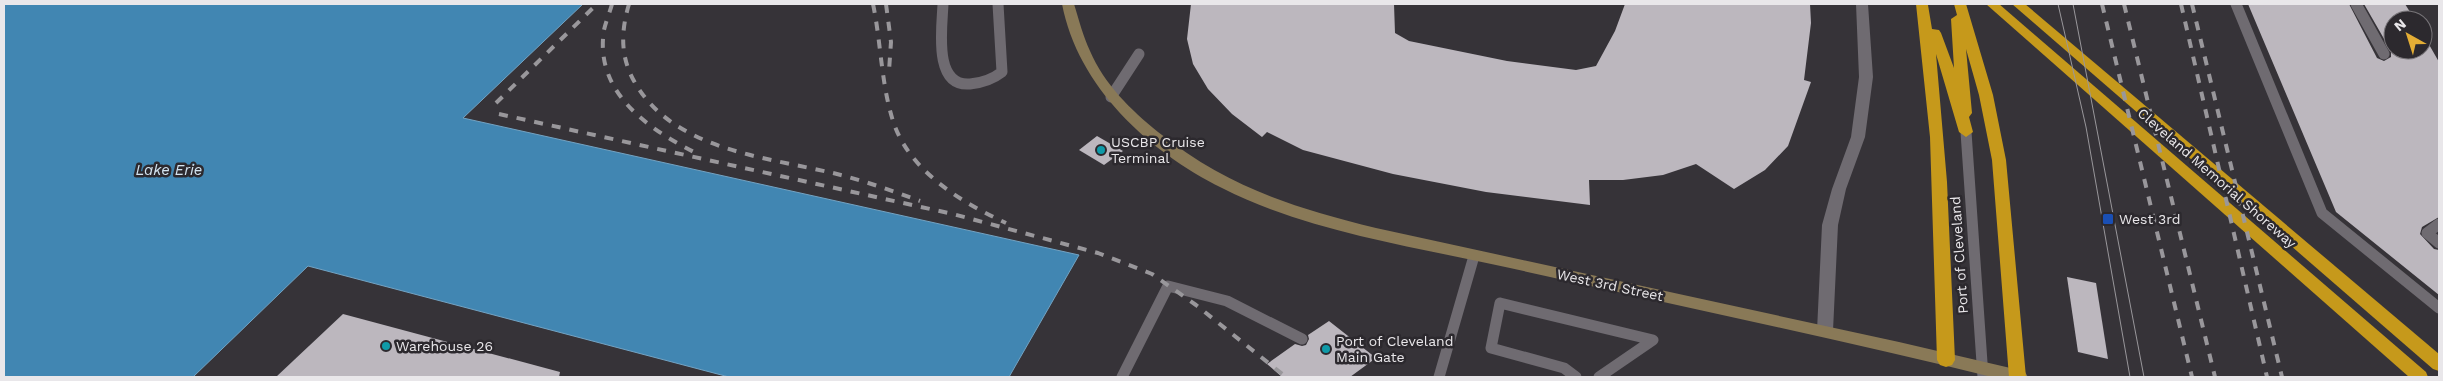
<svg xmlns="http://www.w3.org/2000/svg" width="2443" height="381" viewBox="0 0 2443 381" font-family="'Work Sans',sans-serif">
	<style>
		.water { fill: #4186b2; stroke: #73a3c3 }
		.building { fill: #bcb7be }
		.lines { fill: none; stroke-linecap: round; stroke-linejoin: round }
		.lane { stroke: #6f6b71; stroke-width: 11 }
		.street { fill: #6f6b71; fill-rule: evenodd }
		.secondary { fill: #897957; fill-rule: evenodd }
		.highway { fill: #c6991b; fill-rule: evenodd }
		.tram { stroke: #99979b; stroke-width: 1 }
		.rail { stroke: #99979b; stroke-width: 4; stroke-dasharray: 9 9; stroke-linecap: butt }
		.culture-dot { fill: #0f9aa8; stroke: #2c292e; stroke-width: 2 }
		.transit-dot { fill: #1a4fb4; stroke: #2c292e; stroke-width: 2 }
		.labels { text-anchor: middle; stroke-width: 5; stroke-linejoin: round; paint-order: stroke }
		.poi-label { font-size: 14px; fill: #e9e7ea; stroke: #2c292e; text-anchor: start }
		.street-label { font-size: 14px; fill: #e9e7ea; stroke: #2c292e }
		.water-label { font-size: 15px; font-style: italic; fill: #d3e4f1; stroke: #2c292e }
	</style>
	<rect width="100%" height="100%" fill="#363338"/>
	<polygon class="water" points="4,4 583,4 463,118 1079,255 1009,377 729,377 308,266 193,377 4,377"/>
	<g class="building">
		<polygon points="1191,4 1394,4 1395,33 1409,41 1507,61 1576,70 1596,66 1615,31 1625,4 1810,4 1811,23 1804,80 1811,82 1788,146 1765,170 1734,189 1696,164 1663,175 1623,180 1589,180 1590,205 1486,192 1393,174 1303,150 1267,132 1262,137 1232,114 1208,89 1193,64 1187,39"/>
		<polygon points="2248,4 2349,4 2377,58 2384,61 2391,57 2391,51 2364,4 2405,4 2415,20 2393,20 2393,50 2423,50 2423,34 2439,62 2439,217 2422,227 2420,234 2434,249 2439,250 2439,295 2336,212"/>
		<polygon points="1097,136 1123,151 1104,165 1079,150"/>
		<polygon points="2067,277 2096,283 2108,359 2078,352"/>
		<polygon points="343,314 560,372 559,377 276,377"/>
		<polygon points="1329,321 1376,358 1350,377 1282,377 1267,364 1295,344 1302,346 1306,345 1309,339 1308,335"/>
	</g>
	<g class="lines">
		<g class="lane">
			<path d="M943 4C942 28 933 87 970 84 981 83 993 79 1002 72L998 4"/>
			<polyline points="2236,4 2322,213 2439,308"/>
			<polyline points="2356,4 2384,54"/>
			<polyline points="1111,97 1139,54"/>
			<polyline points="1966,132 1983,377"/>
			<polyline points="2439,224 2427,233 2439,243"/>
			<polyline points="1122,377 1168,286 1227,301 1302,339"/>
			<polyline points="1439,377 1474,256"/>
			<polyline points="1576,377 1564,368 1491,348 1500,303 1653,340 1599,377"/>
		</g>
		<polygon class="street" points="1856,4 1868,4 1873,77 1865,137 1846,189 1838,225 1833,331 1831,335 1825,337 1819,335 1817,331 1822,225 1832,189 1851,137 1859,77"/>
		<path class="secondary" d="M1062 4H1074C1079 20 1083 36 1090 51 1104 84 1131 110 1158 132 1228 187 1291 207 1376 228L1899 342 2019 370 2025 372 2028 377H1992C1832 338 1671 304 1510 268 1416 247 1308 232 1222 188 1148 151 1078 87 1062 4Z"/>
		<g class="highway">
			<polygon points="1916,4 1928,5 1932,29 1939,30 1941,33 1954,68 1951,19 1957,15 1954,4 1966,4 1993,95 2006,160 2026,377 2009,377 1992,160 1979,95 1966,49 1972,113 1969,117 1973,132 1966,137 1959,132 1936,54 1947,182 1955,360 1952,365 1946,367 1940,365 1937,360 1930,137"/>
			<polygon points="1986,4 1999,4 2426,372 2428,377 2409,377"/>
			<polygon points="2012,4 2025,4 2439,354 2439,371 2433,369"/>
		</g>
		<g class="tram">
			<polyline points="2058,4 2086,127 2130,377"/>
			<polyline points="2073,4 2144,377"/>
		</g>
		<g class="rail">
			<path d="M612 4C610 12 606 21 604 30 594 92 648 129 696 153"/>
			<path d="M629 4C621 31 620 56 634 81 673 151 767 157 837 174 865 181 893 191 920 201"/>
			<path d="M873 4C881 42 881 83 893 121 909 171 961 202 1006 223"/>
			<polyline points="886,4 891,42 889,71"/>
			<polyline points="2102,4 2192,377"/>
			<polyline points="2124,4 2215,377"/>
			<polyline points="2181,4 2267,377"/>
			<polyline points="2192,4 2282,377"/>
			<polyline points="496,103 597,4"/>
			<polyline points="499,114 953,214 1098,253 1152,274 1196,305 1286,377"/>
		</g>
	</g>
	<g class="culture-dot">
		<circle cx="1101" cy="150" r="5"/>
		<circle cx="386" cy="346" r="5"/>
		<circle cx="1326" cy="349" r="5"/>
	</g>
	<rect class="transit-dot" x="2102" y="213" width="12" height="12" rx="2.5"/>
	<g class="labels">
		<g class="poi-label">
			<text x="1111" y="147">USCBP Cruise<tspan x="1111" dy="16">Terminal</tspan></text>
			<text x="2119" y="224">West 3rd</text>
			<text x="1336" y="346">Port of Cleveland<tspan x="1336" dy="16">Main Gate</tspan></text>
			<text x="396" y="351">Warehouse 26</text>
		</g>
		<g class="street-label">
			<text transform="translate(2217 178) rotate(41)" y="5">Cleveland Memorial Shoreway</text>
			<text transform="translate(1959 255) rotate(-94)" y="5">Port of Cleveland</text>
			<text transform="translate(1610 285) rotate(12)" y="5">West 3rd Street</text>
		</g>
		<g class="water-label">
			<text x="169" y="175">Lake Erie</text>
		</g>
	</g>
	<rect width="2443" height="381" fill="none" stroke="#e9e7ea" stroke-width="10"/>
	<g transform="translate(2408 35) rotate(321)"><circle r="24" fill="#2c292e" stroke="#787579"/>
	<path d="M0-4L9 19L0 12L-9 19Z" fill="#e4ae35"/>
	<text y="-8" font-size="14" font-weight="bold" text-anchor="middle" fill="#e9e7ea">N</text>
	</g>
</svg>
